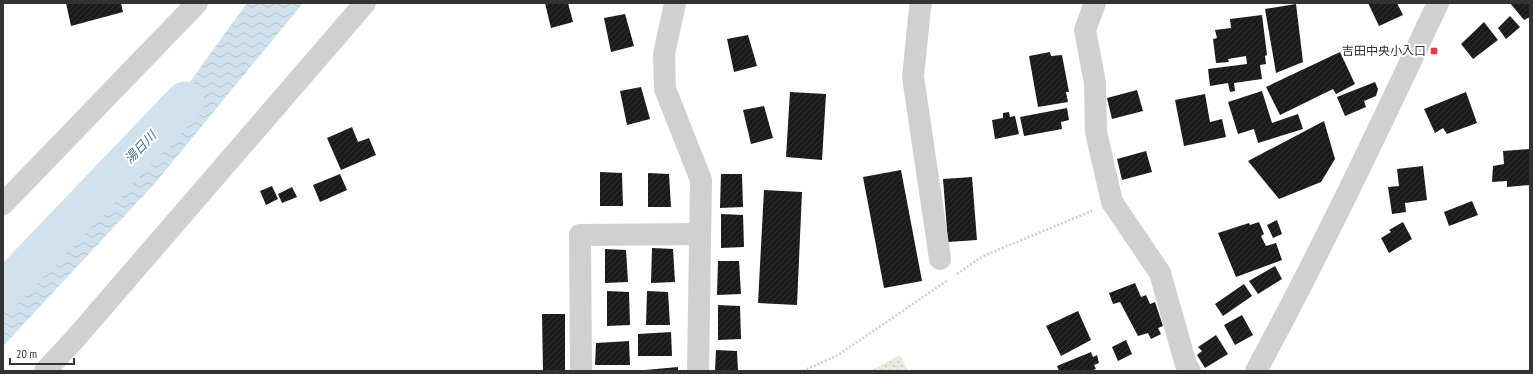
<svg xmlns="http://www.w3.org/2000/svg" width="1533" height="374" viewBox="0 0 1533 374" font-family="'PT Sans Narrow','Noto Sans JP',sans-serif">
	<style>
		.grass { fill: url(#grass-dots) }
		.water { fill: url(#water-waves) }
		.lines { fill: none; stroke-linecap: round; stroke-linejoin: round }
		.river { stroke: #cfe2ee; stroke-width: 39 }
		.building { fill: url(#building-hatch) }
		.path { stroke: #cdcdcd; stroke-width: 2.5; stroke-dasharray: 2 2; stroke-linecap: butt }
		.minor { stroke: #d0d0d0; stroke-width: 22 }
		.poi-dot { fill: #e63946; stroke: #fff; stroke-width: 1.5 }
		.labels { text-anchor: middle; stroke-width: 4; stroke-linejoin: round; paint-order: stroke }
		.poi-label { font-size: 12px; fill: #333; stroke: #fff; text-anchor: end }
		.water-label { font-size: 13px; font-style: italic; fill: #3f7597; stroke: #fff }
	</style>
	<defs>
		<pattern id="grass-dots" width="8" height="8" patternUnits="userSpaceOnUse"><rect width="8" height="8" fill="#e6ecdf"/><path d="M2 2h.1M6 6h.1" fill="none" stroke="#c6cbc0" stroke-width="1.8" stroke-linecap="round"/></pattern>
		<pattern id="water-waves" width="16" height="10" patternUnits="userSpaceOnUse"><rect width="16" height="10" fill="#cfe2ee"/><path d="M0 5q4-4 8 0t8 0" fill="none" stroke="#b2c2cd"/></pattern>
		<pattern id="building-hatch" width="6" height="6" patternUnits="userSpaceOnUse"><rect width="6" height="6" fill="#1a1a1a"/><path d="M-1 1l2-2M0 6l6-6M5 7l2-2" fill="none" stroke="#333"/></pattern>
	</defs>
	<rect width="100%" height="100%" fill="#fff"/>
	<polygon class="grass" points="900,355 908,371 870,371"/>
	<polygon class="water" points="247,3 303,3 156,182 3,346 3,302 92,217"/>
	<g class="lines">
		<polyline class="river" points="3,291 185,101"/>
	</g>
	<g class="building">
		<polygon points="66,3 121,3 123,12 71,26"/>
		<polygon points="545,3 568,3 573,22 551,28"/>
		<polygon points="1368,3 1397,3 1403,15 1379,26"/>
		<polygon points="1510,3 1530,3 1530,17 1524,20"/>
		<polygon points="1296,4 1303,62 1276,73 1265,9"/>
		<polygon points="625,14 634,46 611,52 604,18"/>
		<polygon points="1262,15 1267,55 1265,56 1266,64 1260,65 1262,79 1234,83 1235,91 1230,92 1228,83 1210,86 1208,69 1247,64 1246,56 1228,59 1229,62 1216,63 1213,39 1217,38 1215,30 1231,28 1230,19"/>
		<polygon points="1510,16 1520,27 1506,39 1498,28"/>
		<polygon points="1484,22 1498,40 1473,59 1461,44"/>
		<polygon points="748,35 757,66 734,72 727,39"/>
		<polygon points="1050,52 1051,56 1062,55 1069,92 1066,92 1068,102 1038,107 1029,56"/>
		<polygon points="1340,52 1355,84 1336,94 1333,89 1280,115 1266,87"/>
		<polygon points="1375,82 1378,89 1376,96 1364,101 1366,107 1345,116 1337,97"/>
		<polygon points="641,87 650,119 627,125 620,91"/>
		<polygon points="1137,90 1143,111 1112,119 1107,98"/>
		<polygon points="1262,91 1272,123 1298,114 1303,129 1258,143 1254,129 1238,134 1228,102"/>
		<polygon points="790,92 826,94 822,160 786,157"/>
		<polygon points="1466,92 1477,123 1447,134 1443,128 1435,133 1424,109"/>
		<polygon points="1205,94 1210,122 1222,119 1226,137 1184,146 1175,100"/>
		<polygon points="764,106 773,138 751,144 743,110"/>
		<polygon points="1067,108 1069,120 1061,122 1062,129 1024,136 1020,117"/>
		<polygon points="1009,112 1010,117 1015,116 1019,134 995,139 992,120 1003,118 1003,113"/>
		<polygon points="1324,121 1335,159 1321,182 1279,199 1248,161"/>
		<polygon points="352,127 358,142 369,138 376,155 341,170 327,138"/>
		<polygon points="1530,149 1530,185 1507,187 1507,181 1492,182 1493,166 1504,164 1503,151"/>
		<polygon points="1146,151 1152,172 1122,180 1117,159"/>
		<polygon points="1423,166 1427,200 1405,203 1406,212 1392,214 1388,187 1399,186 1397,169"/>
		<polygon points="901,170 922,281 884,288 863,177"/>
		<polygon points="600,172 622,173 623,206 600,206"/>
		<polygon points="648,173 669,174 671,207 648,207"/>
		<polygon points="340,174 347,190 320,202 313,185"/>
		<polygon points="721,174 742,174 743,207 720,208"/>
		<polygon points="972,177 977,240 948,242 943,179"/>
		<polygon points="272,186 278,199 266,205 260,191"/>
		<polygon points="292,187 297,197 282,203 278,194"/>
		<polygon points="764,190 802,192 797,305 758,303"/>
		<polygon points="1472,201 1478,215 1449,226 1444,212"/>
		<polygon points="721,214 743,215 744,247 721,248"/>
		<polygon points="1277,220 1282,234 1273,238 1267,225"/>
		<polygon points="1259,222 1264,234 1261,236 1266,246 1276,243 1282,260 1236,277 1218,233 1249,223 1250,225"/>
		<polygon points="1403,222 1412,239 1389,253 1381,238 1391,232 1389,230"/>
		<polygon points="652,248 673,249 675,282 651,283"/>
		<polygon points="605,249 626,250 628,282 605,283"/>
		<polygon points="718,261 739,261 741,294 717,295"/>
		<polygon points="1275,266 1282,279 1258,294 1249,281"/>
		<polygon points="1135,283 1141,297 1146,295 1150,304 1155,302 1163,326 1158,328 1161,334 1151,339 1148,333 1138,336 1120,302 1113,304 1109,293"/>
		<polygon points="1244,284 1252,296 1223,316 1215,304"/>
		<polygon points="607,291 629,292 630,325 607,326"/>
		<polygon points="647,291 668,292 670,325 646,325"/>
		<polygon points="718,305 740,306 741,339 718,340"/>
		<polygon points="1078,311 1091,340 1061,356 1046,326"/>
		<polygon points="542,314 565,314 565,371 543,371"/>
		<polygon points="1242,315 1253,335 1235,345 1224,325"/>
		<polygon points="671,332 672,356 638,356 638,334"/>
		<polygon points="1216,335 1228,354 1205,368 1197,355 1202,351 1198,347"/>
		<polygon points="1126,340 1132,354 1118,361 1112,347"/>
		<polygon points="629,341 630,365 595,365 596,343"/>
		<polygon points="716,350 737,351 738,371 715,371"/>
		<polygon points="1091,352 1093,357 1097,355 1099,363 1094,365 1096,369 1090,371 1059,371 1057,366"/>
		<polygon points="678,367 678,371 645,371 645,370"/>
	</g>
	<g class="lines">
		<g class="path">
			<polyline points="957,274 983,256 1092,211"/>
			<polyline points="803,371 838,355 948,280"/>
		</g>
		<g class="minor">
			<polyline points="675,3 664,54 665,89 701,180 698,371"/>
			<polyline points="921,3 920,8 913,77 940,259"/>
			<polyline points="1095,3 1085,30 1095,83 1096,132 1112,202 1160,273 1186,365 1190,371"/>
			<polyline points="3,204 197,3"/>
			<polyline points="45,371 74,340 365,3"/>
			<polyline points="581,371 580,235 700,234"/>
			<path d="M1256 371C1321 251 1380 127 1438 3"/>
		</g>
	</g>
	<rect class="poi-dot" x="1430" y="47" width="8" height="8" rx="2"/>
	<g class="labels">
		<g class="poi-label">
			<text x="1426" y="55">吉田中央小入口</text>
		</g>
		<g class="water-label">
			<text transform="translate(140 147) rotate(-46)" y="5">湯日川</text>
		</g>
	</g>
	<rect width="1533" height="374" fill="none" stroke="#333333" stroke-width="8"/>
	<path d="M10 358v6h64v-6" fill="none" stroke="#333333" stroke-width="2"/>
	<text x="16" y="358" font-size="12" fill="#333333" stroke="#ffffff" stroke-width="3" paint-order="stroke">20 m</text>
</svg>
